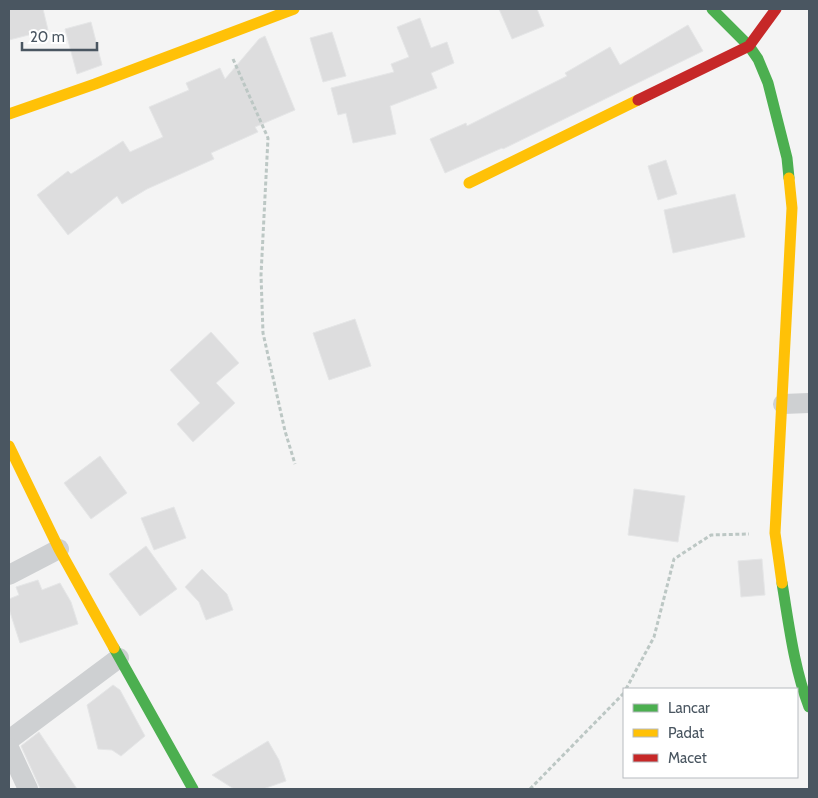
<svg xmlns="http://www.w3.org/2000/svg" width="818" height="798" viewBox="0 0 818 798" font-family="Cabin,sans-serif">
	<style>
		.building { fill: #ddddde; stroke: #e5e6e7 }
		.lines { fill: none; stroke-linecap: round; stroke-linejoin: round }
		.path { stroke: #bcc7c4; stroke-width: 3; stroke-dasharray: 4 2.5; stroke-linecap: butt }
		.street { stroke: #ced0d2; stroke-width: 20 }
		.fast { stroke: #4caf50; stroke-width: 11 }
		.slow { stroke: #ffc107; stroke-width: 11 }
		.jam { stroke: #c62828; stroke-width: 11 }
	</style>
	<rect width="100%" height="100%" fill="#f4f4f4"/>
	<g class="building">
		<polygon points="9,9 43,9 48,30 9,40"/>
		<polygon points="499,9 537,9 544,26 512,39"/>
		<polygon points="420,18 431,48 447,42 454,63 431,73 437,88 390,106 396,134 353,143 346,113 338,115 331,88 394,72 391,64 409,57 397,27"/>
		<polygon points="91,22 102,65 77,74 65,29"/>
		<polygon points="688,25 703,51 503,149 502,148 445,173 430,139 466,123 467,126 567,76 565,73 610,47 620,65"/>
		<polygon points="332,32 346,76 323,82 310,38"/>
		<polygon points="265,36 295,110 255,127 258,132 211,153 214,159 147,189 122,204 117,196 68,235 37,195 68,171 71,174 123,141 130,152 163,137 149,107 189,90 186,83 220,68 225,79 259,39"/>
		<polygon points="666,160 677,194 658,200 648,166"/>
		<polygon points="735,194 745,237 673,253 664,210"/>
		<polygon points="355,319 371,366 329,380 313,333"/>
		<polygon points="211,332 239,363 216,383 235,403 193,442 177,424 200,403 170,370"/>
		<polygon points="100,456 127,493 91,519 64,483"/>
		<polygon points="634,489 685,496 678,542 628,535"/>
		<polygon points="174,507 186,538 154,550 141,518"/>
		<polygon points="146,546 177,589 140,616 109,574"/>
		<polygon points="762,559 765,595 741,597 738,561"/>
		<polygon points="202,569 227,594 233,610 206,620 199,602 185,587"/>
		<polygon points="38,580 42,590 60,583 71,602 78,624 20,643 9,609 9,599 19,595 16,587"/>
		<polygon points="113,685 120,690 145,736 121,756 112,750 98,749 87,705"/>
		<polygon points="39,732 77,789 40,788 21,746"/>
		<polygon points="268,741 279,760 286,781 263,789 234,789 212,775"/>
	</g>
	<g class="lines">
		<g class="path">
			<polyline points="233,59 268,138 261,275 263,333 285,431 295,464"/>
			<polyline points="626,689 654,637 674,559 711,535 749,534"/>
			<polyline points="530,789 624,693"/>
		</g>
		<g class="street">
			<polyline points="783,404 809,403"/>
			<polyline points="9,575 59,549"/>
			<polyline points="9,740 119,658"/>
			<polyline points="9,748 28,789"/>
		</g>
		<g class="fast">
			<polyline points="712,9 749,46 758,59 768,83 787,158 789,178"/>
			<path d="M782 583C789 625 794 668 809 707"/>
			<polyline points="114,648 193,789"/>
		</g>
		<g class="slow">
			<polyline points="9,114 95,84 294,9"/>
			<polyline points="469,183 638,100"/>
			<polyline points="9,446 59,549 114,648"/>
			<polyline points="782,583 775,533 792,208 789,178"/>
		</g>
		<polyline class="jam" points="638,100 749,46 776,9"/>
	</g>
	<rect width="818" height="798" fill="none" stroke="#4a5661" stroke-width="20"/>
	<rect x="623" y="688" width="175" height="90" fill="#ffffff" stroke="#b7bbc0"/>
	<rect x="633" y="704" width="25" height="8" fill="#4caf50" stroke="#b7bbc0"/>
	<text x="668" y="713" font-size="15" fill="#4a5661">Lancar</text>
	<rect x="633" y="729" width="25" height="8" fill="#ffc107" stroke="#b7bbc0"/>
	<text x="668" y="738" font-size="15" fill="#4a5661">Padat</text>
	<rect x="633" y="754" width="25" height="8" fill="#c62828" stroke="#b7bbc0"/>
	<text x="668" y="763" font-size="15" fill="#4a5661">Macet</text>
	<path d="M22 42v8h75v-8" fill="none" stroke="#4a5661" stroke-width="2.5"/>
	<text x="30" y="42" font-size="15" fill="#4a5661" stroke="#ffffff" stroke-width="4" paint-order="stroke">20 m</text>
</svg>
